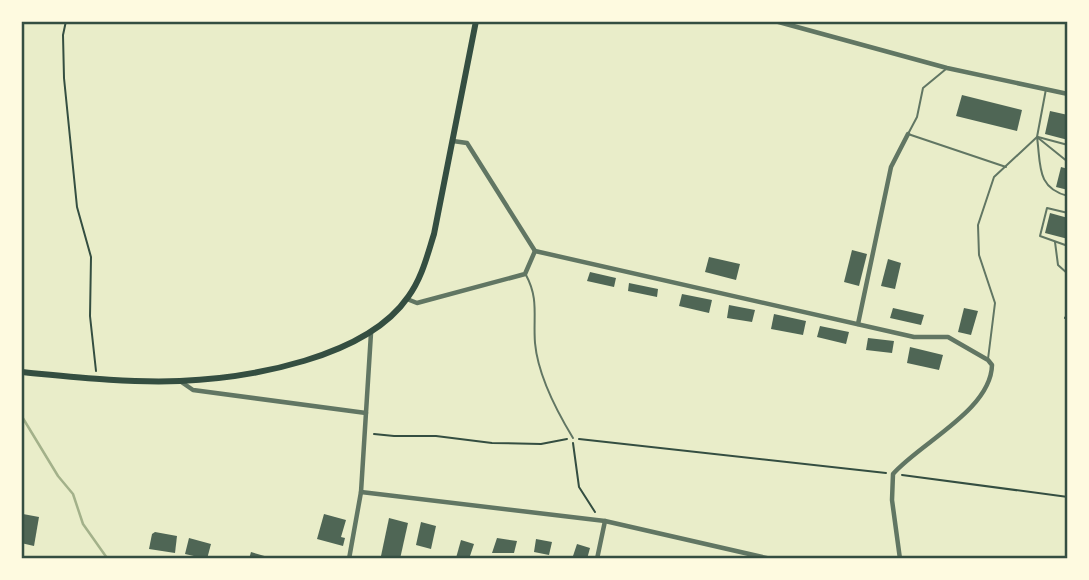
<svg xmlns="http://www.w3.org/2000/svg" width="1089" height="580" viewBox="0 0 1089 580" font-family="Ubuntu,sans-serif">
	<style>
		.lines { fill: none; stroke-linecap: round; stroke-linejoin: round }
		.stream { stroke: #a3b18a; stroke-width: 2.5 }
		.building { fill: #4f6655 }
		.path { stroke: #344e41; stroke-width: 2 }
		.service { stroke: #617663; stroke-width: 2 }
		.minor { stroke: #617663; stroke-width: 4.5 }
		.secondary { stroke: #344e41; stroke-width: 6 }
		.neatline { fill: none; stroke: #344e41; stroke-width: 2.5 }
	</style>
	<rect width="100%" height="100%" fill="#e9edc9"/>
	<g class="lines">
		<polyline class="stream" points="21,415 58,476 73,494 83,524 107,558"/>
	</g>
	<g class="building">
		<polygon points="962,95 1022,110 1017,131 956,116"/>
		<polygon points="1050,111 1068,115 1068,140 1045,134"/>
		<polygon points="1061,167 1068,169 1068,190 1056,187"/>
		<polygon points="1050,213 1068,218 1068,239 1045,233"/>
		<polygon points="852,250 867,254 859,286 844,282"/>
		<polygon points="709,257 740,264 736,280 705,272"/>
		<polygon points="888,259 901,263 895,289 881,286"/>
		<polygon points="590,272 616,278 614,287 587,281"/>
		<polygon points="629,283 658,289 657,297 628,291"/>
		<polygon points="682,294 712,300 709,313 679,306"/>
		<polygon points="729,305 755,310 752,322 727,318"/>
		<polygon points="893,308 924,315 921,325 890,318"/>
		<polygon points="964,308 978,311 971,335 958,332"/>
		<polygon points="774,314 806,321 803,335 771,329"/>
		<polygon points="820,326 849,332 846,344 817,337"/>
		<polygon points="868,338 894,341 892,353 866,350"/>
		<polygon points="910,347 943,355 939,370 907,363"/>
		<polygon points="23,514 39,517 34,546 21,543"/>
		<polygon points="324,514 346,520 341,537 345,538 343,546 317,539"/>
		<polygon points="389,518 408,523 400,559 381,556"/>
		<polygon points="421,522 436,526 431,549 416,545"/>
		<polygon points="155,532 177,536 175,553 149,549 152,534"/>
		<polygon points="189,538 211,544 207,559 185,554"/>
		<polygon points="497,538 517,541 514,553 492,553"/>
		<polygon points="536,539 552,542 549,555 534,552"/>
		<polygon points="461,540 474,544 469,559 456,558"/>
		<polygon points="577,544 590,548 587,559 572,559"/>
		<polygon points="251,552 268,557 268,559 249,559"/>
	</g>
	<g class="lines">
		<g class="path">
			<polyline points="66,21 63,35 64,78 77,207 91,257 90,316 96,371"/>
			<polyline points="1065,318 1068,313"/>
			<polyline points="374,434 394,436 436,436 492,443 541,444 567,439"/>
			<polyline points="579,439 886,473"/>
			<polyline points="573,443 579,487 595,512"/>
			<polyline points="902,475 1068,497"/>
		</g>
		<g class="service">
			<polyline points="946,69 923,88 917,117 908,134 1006,167"/>
			<polyline points="1038,137 1068,145"/>
			<path d="M1068 162 1037 137C1041 165 1036 188 1068 196"/>
			<polyline points="1068,213 1047,208 1040,236 1068,246"/>
			<polyline points="1055,242 1058,265 1068,274"/>
			<path d="M526 275C539 299 533 316 535 343 538 376 556 410 573 438"/>
			<polyline points="988,359 995,303 979,255 978,225 994,177 1037,137 1046,89"/>
		</g>
		<g class="minor">
			<polyline points="775,21 947,68 1068,94"/>
			<path d="M453 141 467 143 535 251 914 337H948L988 360 992 365C991 410 920 443 893 474L892 500 900 559"/>
			<polyline points="407,299 417,303 525,274 535,251"/>
			<polyline points="858,324 891,167 908,134"/>
			<polyline points="180,381 193,390 366,413"/>
			<polyline points="361,492 605,521 771,559"/>
			<polyline points="349,559 361,492 371,333"/>
			<polyline points="597,559 605,521"/>
		</g>
		<path class="secondary" d="M21 372C74 377 127 383 180 381 250 378 366 358 408 297 422 278 427 256 434 234L476 21"/>
	</g>
	<rect width="1089" height="580" fill="none" stroke="#fefae0" stroke-width="46"/>
	<rect x="23" y="23" width="1043" height="534" class="neatline"/>
</svg>
